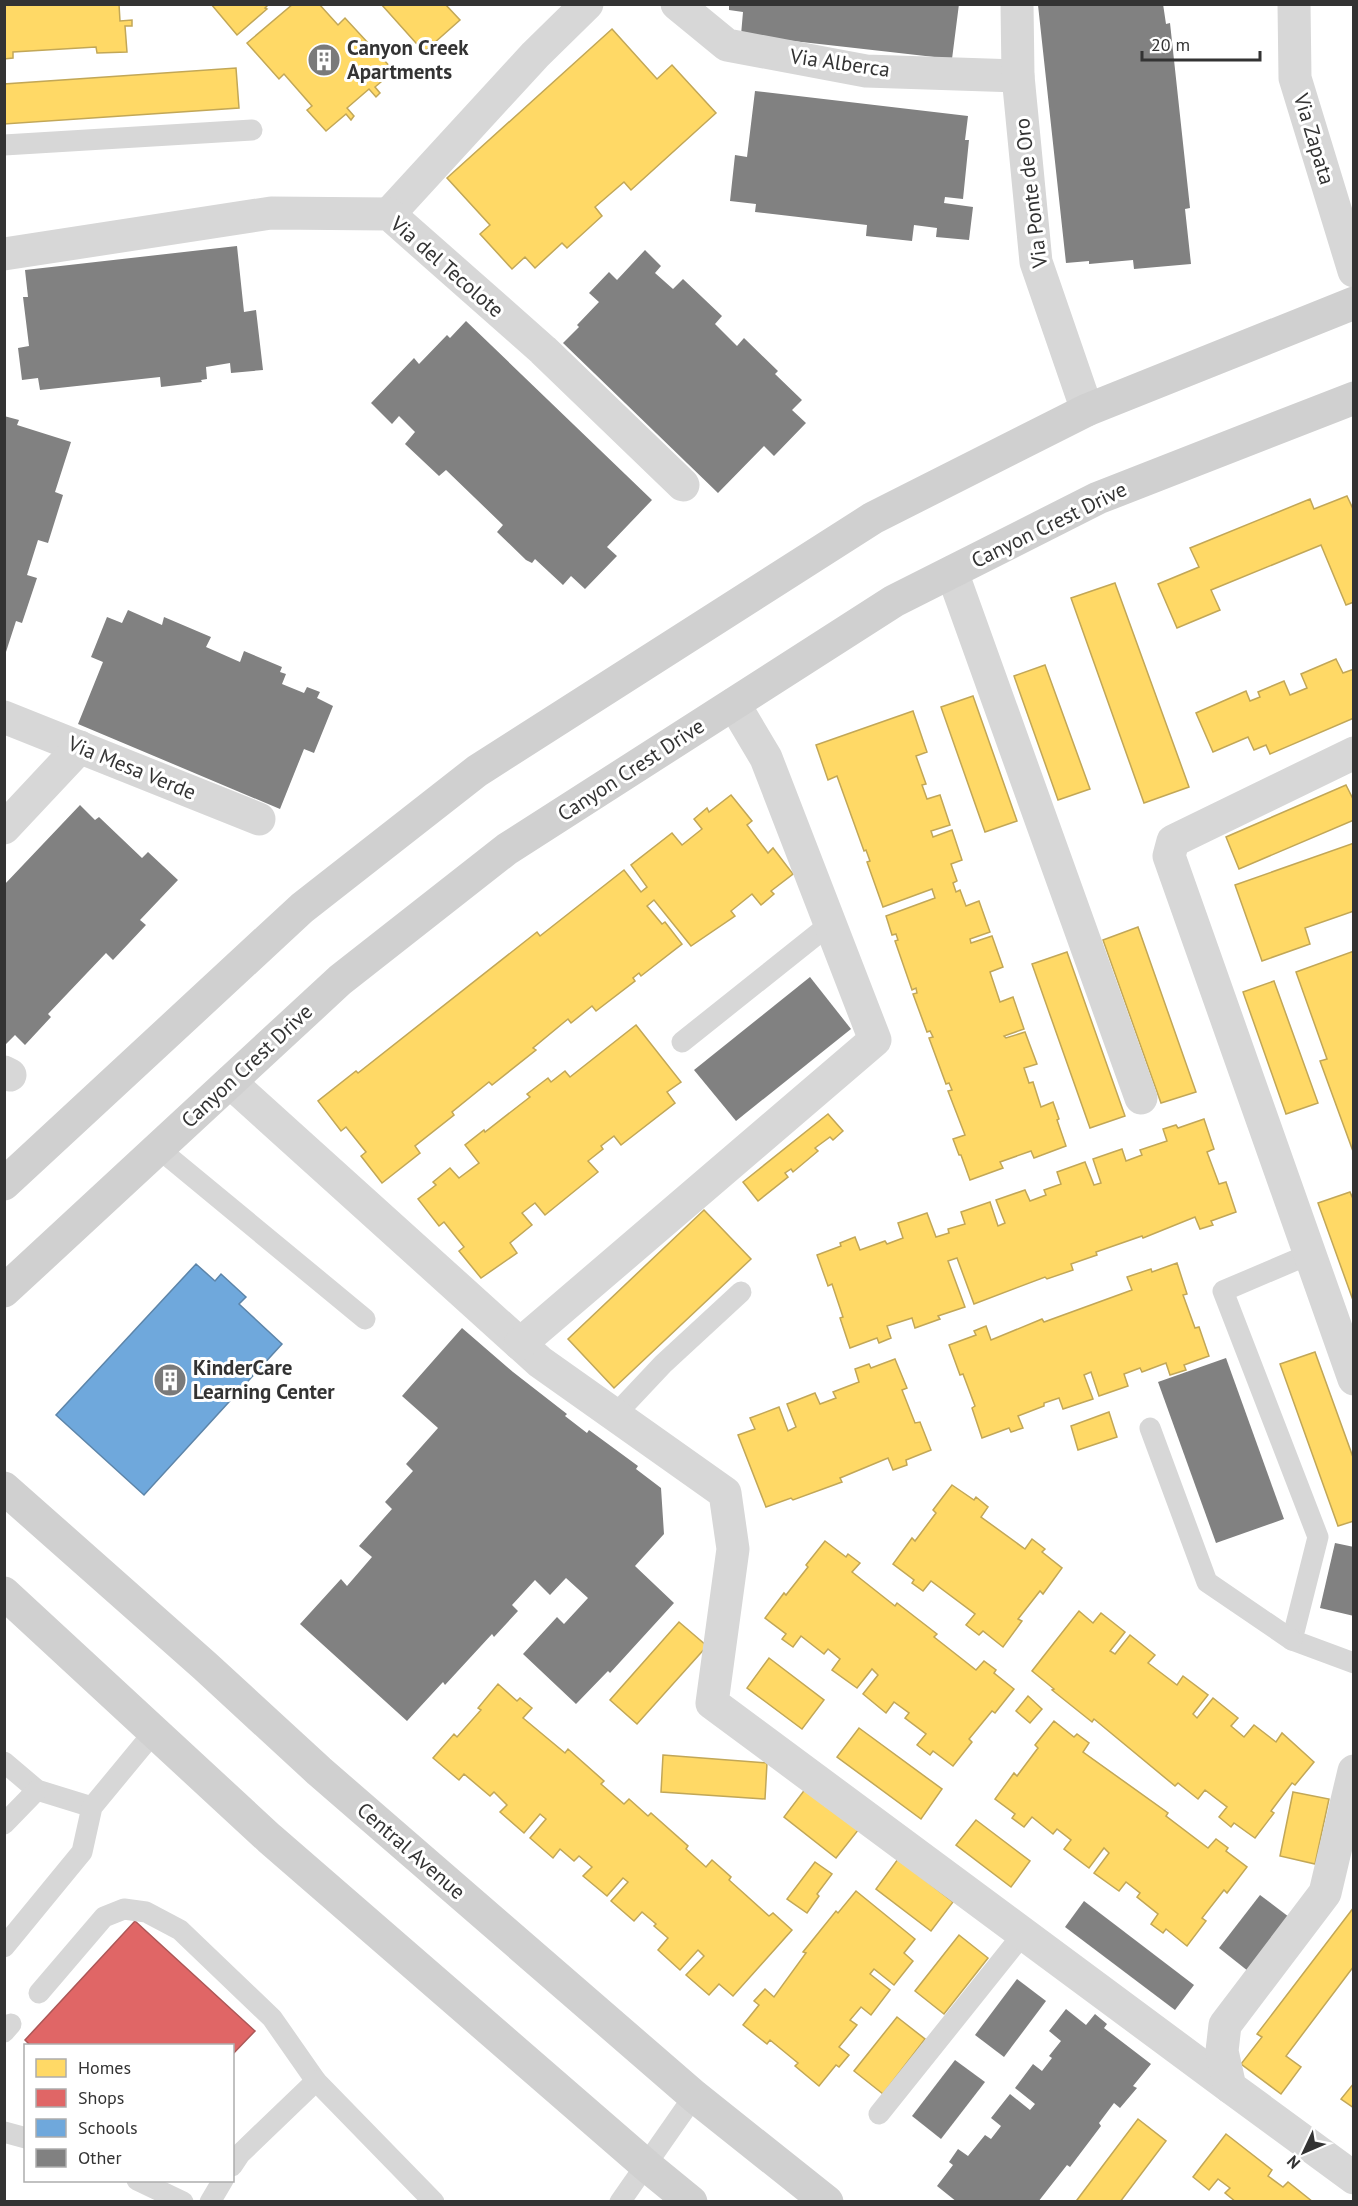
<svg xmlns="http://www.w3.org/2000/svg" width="1358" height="2206" viewBox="0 0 1358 2206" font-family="'PT Sans',sans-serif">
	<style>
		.homes { fill: #ffd966; stroke: #c2a757; stroke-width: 1.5 }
		.shops { fill: #e06666; stroke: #ac5757; stroke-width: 1.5 }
		.schools { fill: #6fa8dc; stroke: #5d85a9; stroke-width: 1.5 }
		.building { fill: #818181 }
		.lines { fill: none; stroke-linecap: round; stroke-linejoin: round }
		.service { stroke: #d7d7d7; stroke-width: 21 }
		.minor { stroke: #d7d7d7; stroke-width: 33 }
		.secondary { stroke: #d0d0d0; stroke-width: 33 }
		.labels { text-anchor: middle; stroke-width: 6; stroke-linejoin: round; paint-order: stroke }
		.poi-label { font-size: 21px; font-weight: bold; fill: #333; stroke: #fff; text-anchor: start }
		.street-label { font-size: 21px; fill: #333; stroke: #fff }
	</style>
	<rect width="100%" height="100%" fill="#fff"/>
	<g class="homes">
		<polygon points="4,4 119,4 120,21 132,20 132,26 125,26 127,52 97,53 96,47 13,52 13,58 4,59"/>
		<polygon points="211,4 269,4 265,8 267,9 237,35"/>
		<polygon points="293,4 319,4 338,25 345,18 394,71 375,87 380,93 376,97 369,89 347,108 354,116 351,120 346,114 326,131 307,110 312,106 284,74 279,79 247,43"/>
		<polygon points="381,4 445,4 460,20 424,52"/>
		<polygon points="612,29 657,79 672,65 716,113 631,190 624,182 595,207 602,216 567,248 562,243 535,268 525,257 512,269 480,234 490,225 447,178"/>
		<polygon points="236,68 239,108 4,124 4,84"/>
		<polygon points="1347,496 1354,511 1354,602 1346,605 1321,545 1211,590 1220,610 1177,628 1158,584 1199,567 1190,548 1310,499 1314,509"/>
		<polygon points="1115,583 1189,787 1144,803 1071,598"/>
		<polygon points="1336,659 1343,673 1354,669 1354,718 1270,754 1266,745 1254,750 1248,737 1213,752 1196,713 1246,691 1250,701 1260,697 1258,692 1284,681 1290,695 1307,688 1301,674"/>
		<polygon points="1045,665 1090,789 1058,800 1014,676"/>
		<polygon points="973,696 1017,821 985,832 941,707"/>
		<polygon points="913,711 927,752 916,756 926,784 922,785 927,799 940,795 950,825 931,831 933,837 952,830 962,860 951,864 957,881 953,883 956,892 960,890 966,906 979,901 990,932 970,939 971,943 992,936 1003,967 990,972 1000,1002 1013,997 1024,1029 1004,1036 1006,1038 1025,1032 1037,1064 1024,1068 1029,1083 1033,1082 1041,1107 1053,1102 1059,1119 1057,1120 1066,1146 1034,1158 1031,1151 1000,1162 1003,1168 970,1180 961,1155 959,1155 953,1139 965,1135 948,1091 952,1090 949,1083 946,1084 929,1038 933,1037 930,1031 927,1032 913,994 917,993 916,988 912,990 895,941 898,940 896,934 892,935 886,916 935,898 932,889 883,907 867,862 870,861 866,850 864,851 837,776 828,780 816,745"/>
		<polygon points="1346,785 1354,801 1354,820 1239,869 1226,837"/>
		<polygon points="731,795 752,821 747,825 768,853 773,848 793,874 771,891 774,894 761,905 752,894 731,911 735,916 691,946 654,900 647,906 662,924 665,922 682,944 641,976 639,973 633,978 635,981 596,1011 592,1006 571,1023 568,1019 533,1048 536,1050 492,1085 489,1082 452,1112 454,1115 415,1146 420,1153 382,1183 361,1156 366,1152 346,1127 341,1131 318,1101 356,1071 358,1073 537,932 540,936 624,870 641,892 647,887 631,865 672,833 682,845 702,829 694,819 707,808 709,812"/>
		<polygon points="1354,843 1354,911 1305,928 1310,944 1262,961 1235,885"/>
		<polygon points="1138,927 1196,1092 1161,1103 1103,940"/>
		<polygon points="1354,951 1354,1154 1320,1061 1327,1059 1296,972"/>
		<polygon points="1067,952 1125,1116 1090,1128 1032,964"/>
		<polygon points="1274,981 1318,1103 1286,1114 1243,992"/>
		<polygon points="636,1025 681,1082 667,1092 675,1103 621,1145 614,1136 601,1146 603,1149 588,1161 598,1172 545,1215 535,1203 522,1213 532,1225 510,1243 517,1253 481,1278 459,1251 464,1247 444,1222 439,1226 418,1199 436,1185 433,1182 450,1168 459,1178 479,1163 465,1145 484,1130 485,1132 530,1097 527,1094 548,1078 551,1082 565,1071 570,1077"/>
		<polygon points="828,1114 843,1131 833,1140 830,1137 815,1148 818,1151 793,1172 791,1169 785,1173 788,1177 758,1201 743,1182"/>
		<polygon points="1204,1119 1214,1149 1207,1152 1219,1184 1226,1182 1236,1212 1211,1221 1213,1225 1200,1229 1195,1217 1143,1238 1142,1236 1096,1252 1097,1255 1071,1264 1073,1270 1047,1279 1045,1277 974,1304 957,1258 948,1261 965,1307 938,1316 940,1319 915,1328 912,1318 887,1326 891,1338 879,1343 877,1338 850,1348 840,1318 843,1317 832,1284 828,1286 817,1255 841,1246 840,1243 855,1237 860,1250 885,1241 887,1244 903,1238 898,1223 927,1213 936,1237 949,1233 948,1229 965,1224 961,1212 990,1202 998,1226 1005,1223 996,1200 1025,1190 1030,1201 1046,1195 1044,1190 1061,1184 1057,1172 1085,1162 1094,1185 1101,1183 1093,1159 1122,1149 1126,1161 1142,1155 1140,1150 1167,1141 1163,1129 1176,1125 1178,1128"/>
		<polygon points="1350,1192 1354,1201 1354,1303 1318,1203"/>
		<polygon points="704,1210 751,1259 614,1388 568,1339"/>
		<polygon points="1177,1263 1187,1294 1183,1295 1195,1328 1199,1327 1209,1356 1184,1365 1186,1370 1170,1375 1166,1363 1142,1372 1140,1368 1124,1374 1128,1386 1099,1396 1091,1372 1084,1375 1093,1399 1063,1409 1059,1398 1044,1403 1044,1406 1018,1416 1023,1428 1011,1432 1009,1428 982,1438 972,1408 975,1406 963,1374 960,1375 949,1345 976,1335 974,1331 986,1326 991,1340 1042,1319 1044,1322 1132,1290 1127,1277 1151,1269 1152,1272"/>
		<polygon points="1315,1352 1354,1460 1354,1521 1338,1526 1280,1364"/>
		<polygon points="895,1359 907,1388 902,1390 915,1423 920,1422 931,1450 906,1460 907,1465 893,1470 888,1458 840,1478 842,1482 793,1500 791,1498 766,1507 738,1435 755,1429 750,1418 779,1407 788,1431 796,1427 787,1404 815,1393 820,1404 836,1398 833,1392 859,1382 855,1369 869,1364 871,1368"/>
		<polygon points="1109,1412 1117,1437 1078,1450 1071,1426"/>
		<polygon points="952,1485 974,1500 976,1497 988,1507 981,1517 1025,1549 1032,1539 1045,1549 1042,1552 1062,1568 1043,1594 1040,1591 1018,1619 1022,1621 1003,1647 983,1631 979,1635 966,1625 975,1614 931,1581 923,1591 912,1583 914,1580 893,1564 912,1538 915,1541 936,1513 933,1510"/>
		<polygon points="825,1541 846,1557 848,1554 860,1563 852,1572 895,1606 897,1603 937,1634 934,1637 976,1670 984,1661 996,1670 994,1673 1014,1689 995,1713 992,1711 969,1739 972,1742 953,1766 933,1751 930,1755 917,1745 926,1734 905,1718 909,1713 894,1702 886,1713 863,1694 878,1675 872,1669 857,1688 832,1670 840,1659 828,1649 824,1654 801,1636 793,1647 782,1639 786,1634 765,1618 784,1593 786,1595 808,1567 806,1565"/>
		<polygon points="1079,1611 1093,1623 1101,1613 1125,1632 1110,1651 1115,1654 1130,1635 1155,1655 1148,1663 1177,1685 1183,1676 1208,1695 1193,1714 1197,1718 1213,1698 1238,1718 1231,1726 1244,1737 1254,1725 1276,1742 1282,1733 1314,1762 1295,1785 1292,1783 1271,1811 1274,1813 1255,1838 1234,1823 1231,1827 1219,1817 1227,1807 1205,1790 1198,1799 1178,1783 1175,1786 1094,1719 1092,1722 1052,1690 1054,1689 1032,1671"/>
		<polygon points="679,1622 707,1646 637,1724 610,1700"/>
		<polygon points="769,1658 824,1700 802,1729 747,1688"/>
		<polygon points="498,1684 517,1701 520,1698 532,1708 523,1718 565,1753 568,1749 604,1781 601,1784 624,1804 629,1799 648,1816 651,1813 688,1846 686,1849 706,1867 712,1860 731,1877 729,1880 769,1916 773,1913 792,1930 733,1996 719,1984 709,1995 686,1975 704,1956 698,1950 680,1970 658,1950 668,1938 654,1926 656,1924 642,1912 634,1921 611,1901 628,1882 623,1878 607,1896 583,1876 592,1867 579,1856 574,1861 560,1849 553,1858 530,1838 546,1819 540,1814 524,1833 500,1812 507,1805 494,1792 490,1796 464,1774 459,1780 433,1758 454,1734 457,1737 481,1710 478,1708"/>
		<polygon points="1028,1696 1042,1709 1030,1723 1016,1711"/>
		<polygon points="1054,1721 1074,1737 1077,1734 1089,1743 1083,1752 1168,1813 1166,1816 1208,1848 1216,1839 1228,1848 1226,1851 1247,1867 1227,1893 1224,1890 1202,1918 1206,1921 1187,1946 1166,1929 1163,1933 1151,1924 1158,1914 1137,1897 1140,1893 1126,1882 1119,1891 1094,1873 1109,1853 1104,1848 1089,1868 1064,1849 1071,1840 1057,1829 1053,1834 1032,1817 1024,1827 1012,1818 1015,1814 995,1799 1014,1773 1017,1776 1038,1748 1035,1745"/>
		<polygon points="859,1728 942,1789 921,1819 837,1757"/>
		<polygon points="663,1755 767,1763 765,1799 661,1792"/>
		<polygon points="806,1788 859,1829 836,1858 784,1817"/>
		<polygon points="1293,1792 1329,1799 1315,1864 1280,1856"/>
		<polygon points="976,1820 1030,1861 1011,1887 956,1845"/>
		<polygon points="898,1859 953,1902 931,1931 876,1889"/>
		<polygon points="815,1862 832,1874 817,1894 819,1896 807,1913 787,1899"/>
		<polygon points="856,1891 915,1939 904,1953 913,1961 894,1985 874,1969 870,1974 890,1990 871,2015 861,2007 850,2020 857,2025 839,2047 849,2055 839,2067 836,2065 819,2086 795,2066 798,2063 770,2040 767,2044 743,2025 759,2005 754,2001 765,1989 774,1997 806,1953 803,1952 836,1911 838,1913"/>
		<polygon points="1354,1907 1354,1966 1286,2056 1301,2067 1281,2094 1241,2064 1262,2037 1257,2034"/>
		<polygon points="959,1935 988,1958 944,2014 915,1991"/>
		<polygon points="897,2017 925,2039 883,2094 854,2071"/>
		<polygon points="1354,2083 1354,2108 1341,2099"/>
		<polygon points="1138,2119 1166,2141 1120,2202 1079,2202 1077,2200"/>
		<polygon points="1226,2134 1272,2170 1268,2176 1283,2187 1288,2182 1313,2202 1236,2202 1225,2193 1230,2188 1218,2179 1209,2190 1193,2177"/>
	</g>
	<polygon class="shops" points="135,1921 255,2031 232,2055 232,2046 31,2046 25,2040"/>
	<polygon class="schools" points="196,1264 215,1281 221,1274 246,1297 239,1304 282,1344 144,1495 56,1415"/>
	<g class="building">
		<polygon points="729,4 959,4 952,59 741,35 743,12 729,10"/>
		<polygon points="1163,4 1166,24 1170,23 1190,208 1185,209 1191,264 1134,269 1133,260 1089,264 1089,261 1066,263 1038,5"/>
		<polygon points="755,91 968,116 965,140 969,140 963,199 945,197 944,203 973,207 969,240 936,237 937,228 914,225 912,241 866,236 867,225 755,212 756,204 730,201 735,155 747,157"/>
		<polygon points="237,246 244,312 256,310 263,370 231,373 230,363 206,367 207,379 201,380 202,382 161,387 160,377 40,390 38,378 22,380 18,348 29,346 23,297 28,297 25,270"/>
		<polygon points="645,250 661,266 655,273 673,289 683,279 722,316 715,324 737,346 744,338 778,371 775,374 802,400 792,410 806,423 774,456 764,446 718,493 563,343 579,327 577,325 599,302 589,293 609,272 617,280"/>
		<polygon points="466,321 652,500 607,547 617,556 585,589 571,576 563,585 535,559 532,563 526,560 497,532 503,525 446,470 439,476 405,444 415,432 399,416 392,424 371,403 414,358 419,364 447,335 450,338"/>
		<polygon points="4,416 19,420 17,425 71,442 55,492 63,495 48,543 38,540 27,575 37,578 22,623 16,621 5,655"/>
		<polygon points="128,610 162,625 164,617 211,637 206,647 240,662 244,651 282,667 280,672 286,674 282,684 304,693 307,687 320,692 317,698 333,706 314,753 304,749 280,809 78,724 103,662 91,657 107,617 122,623"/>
		<polygon points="80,805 95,820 99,817 142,858 148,852 178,880 140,920 146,925 113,960 106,953 48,1014 51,1017 25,1045 15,1035 4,1046 4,885"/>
		<polygon points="810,977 851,1029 736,1121 694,1070"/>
		<polygon points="462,1328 513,1372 567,1414 565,1416 587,1433 589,1430 638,1466 636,1469 661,1488 664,1534 635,1566 674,1603 610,1673 608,1671 576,1704 523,1654 557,1617 564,1624 588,1598 566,1578 550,1595 535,1580 512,1605 518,1611 494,1637 492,1634 445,1685 443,1682 407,1721 300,1624 341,1579 347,1586 372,1557 359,1546 392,1509 385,1502 413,1471 406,1464 438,1428 402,1396"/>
		<polygon points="1226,1358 1284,1519 1216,1543 1158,1382"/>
		<polygon points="1335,1543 1354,1547 1354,1616 1320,1608"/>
		<polygon points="1260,1895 1289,1917 1248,1971 1219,1948"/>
		<polygon points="1084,1901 1194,1985 1175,2010 1065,1927"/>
		<polygon points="1017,1979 1046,2001 1004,2057 975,2035"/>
		<polygon points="1066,2009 1086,2025 1095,2014 1107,2024 1104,2028 1151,2064 1133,2086 1137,2088 1120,2108 1114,2103 1099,2123 1101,2126 1070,2167 1067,2165 1038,2202 957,2202 937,2186 953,2165 949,2162 958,2149 968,2156 985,2135 991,2139 1001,2126 991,2118 1010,2094 1030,2110 1035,2104 1015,2088 1033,2064 1042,2071 1052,2058 1049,2056 1061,2041 1049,2031"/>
		<polygon points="955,2060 985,2082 941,2139 912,2116"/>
	</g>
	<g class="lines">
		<g class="service">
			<polyline points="4,145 252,130"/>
			<polyline points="682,1042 830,924"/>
			<polyline points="158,1148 365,1319"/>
			<polyline points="1310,1254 1223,1291 1318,1537 1292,1640 1354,1663"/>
			<polyline points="615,1415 663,1364 741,1292"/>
			<polyline points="1150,1428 1207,1582 1292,1640"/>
			<polyline points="4,1762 37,1790 92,1807"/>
			<polyline points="4,1824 37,1790"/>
			<polyline points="4,1947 82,1852 92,1807 154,1732"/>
			<polyline points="39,1993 104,1917 124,1909 146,1912 180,1930 272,2018 316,2081"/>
			<polyline points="4,2032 11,2024"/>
			<polyline points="879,2114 1023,1934"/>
			<polyline points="4,2132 26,2138"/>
			<polyline points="232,2166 240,2154 316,2081 434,2202"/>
			<polyline points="137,2180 183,2202"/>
			<polyline points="210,2202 223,2180"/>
			<polyline points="620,2202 694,2096"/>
		</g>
		<g class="minor">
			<polyline points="677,4 727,45 866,71 1018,76"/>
			<polyline points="1017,4 1018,76 1036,262 1087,410"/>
			<polyline points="1294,4 1295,78 1354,271"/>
			<polyline points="389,214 535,55 587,4"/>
			<polyline points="4,254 271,213 389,214 543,350 683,485"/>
			<polyline points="952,572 1141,1098"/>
			<polyline points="4,717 259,819"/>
			<polyline points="1354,753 1173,841 1169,856 1354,1379"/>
			<polyline points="4,828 80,747"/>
			<polyline points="4,1072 10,1075"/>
			<polyline points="230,1082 540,1362 725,1493 733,1549 712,1703 1230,2087"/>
			<polyline points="520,1344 875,1040 766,758 734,704"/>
			<polyline points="1354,1771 1325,1893 1225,2025 1222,2051 1230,2087 1354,2178"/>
		</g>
		<g class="secondary">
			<polyline points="4,1184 302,908 477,771 873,518 1087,410 1354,303"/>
			<polyline points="4,1291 340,980 507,849 894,601 1098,498 1354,398"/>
			<polyline points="4,1488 205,1666 319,1771 694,2096 827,2202"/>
			<polyline points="4,1593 269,1838 647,2166 691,2202"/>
		</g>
	</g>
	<defs>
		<symbol id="building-disc" viewBox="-11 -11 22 22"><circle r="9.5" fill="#7a7a7a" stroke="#fff"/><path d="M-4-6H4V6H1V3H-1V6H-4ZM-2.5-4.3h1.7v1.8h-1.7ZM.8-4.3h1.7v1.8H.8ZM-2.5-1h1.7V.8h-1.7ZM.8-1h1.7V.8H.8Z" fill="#fff"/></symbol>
	</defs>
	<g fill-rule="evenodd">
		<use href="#building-disc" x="305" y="41" width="38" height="38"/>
		<use href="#building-disc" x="151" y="1361" width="38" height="38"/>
	</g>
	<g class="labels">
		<g class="poi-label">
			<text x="347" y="55">Canyon Creek<tspan x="347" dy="24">Apartments</tspan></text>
			<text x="193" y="1375">KinderCare<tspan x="193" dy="24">Learning Center</tspan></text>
		</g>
		<g class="street-label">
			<text transform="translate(840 63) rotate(8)" y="7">Via Alberca</text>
			<text transform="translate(1314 139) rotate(73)" y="7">Via Zapata</text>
			<text transform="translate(1031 193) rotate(-97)" y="7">Via Ponte de Oro</text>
			<text transform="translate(447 267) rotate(41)" y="7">Via del Tecolote</text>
			<text transform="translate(1049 525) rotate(-26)" y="7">Canyon Crest Drive</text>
			<text transform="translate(132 768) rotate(22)" y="7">Via Mesa Verde</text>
			<text transform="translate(631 770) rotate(-33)" y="7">Canyon Crest Drive</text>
			<text transform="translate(247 1066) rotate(-43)" y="7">Canyon Crest Drive</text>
			<text transform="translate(411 1851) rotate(41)" y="7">Central Avenue</text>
		</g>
	</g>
	<rect width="1358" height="2206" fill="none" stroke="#333333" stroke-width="12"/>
	<rect x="24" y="2044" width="210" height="138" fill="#ffffff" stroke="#adadad" stroke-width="1.5"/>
	<rect x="36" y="2059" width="30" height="18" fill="#ffd966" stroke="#adadad" stroke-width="1.5"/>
	<text x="78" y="2074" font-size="18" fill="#333333">Homes</text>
	<rect x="36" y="2089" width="30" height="18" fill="#e06666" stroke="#adadad" stroke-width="1.5"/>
	<text x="78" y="2104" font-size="18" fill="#333333">Shops</text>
	<rect x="36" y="2119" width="30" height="18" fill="#6fa8dc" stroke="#adadad" stroke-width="1.5"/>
	<text x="78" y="2134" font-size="18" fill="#333333">Schools</text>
	<rect x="36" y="2149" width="30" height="18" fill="#818181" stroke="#adadad" stroke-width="1.5"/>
	<text x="78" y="2164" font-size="18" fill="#333333">Other</text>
	<g transform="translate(1304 2152) rotate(226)" stroke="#ffffff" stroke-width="4.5" paint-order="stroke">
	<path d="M0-4.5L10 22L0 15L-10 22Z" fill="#333333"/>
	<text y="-9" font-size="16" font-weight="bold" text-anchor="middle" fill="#333333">N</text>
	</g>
	<path d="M1142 51v9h118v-9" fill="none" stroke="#333333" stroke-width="3"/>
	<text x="1151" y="51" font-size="18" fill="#333333" stroke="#ffffff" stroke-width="4.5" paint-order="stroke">20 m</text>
</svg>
